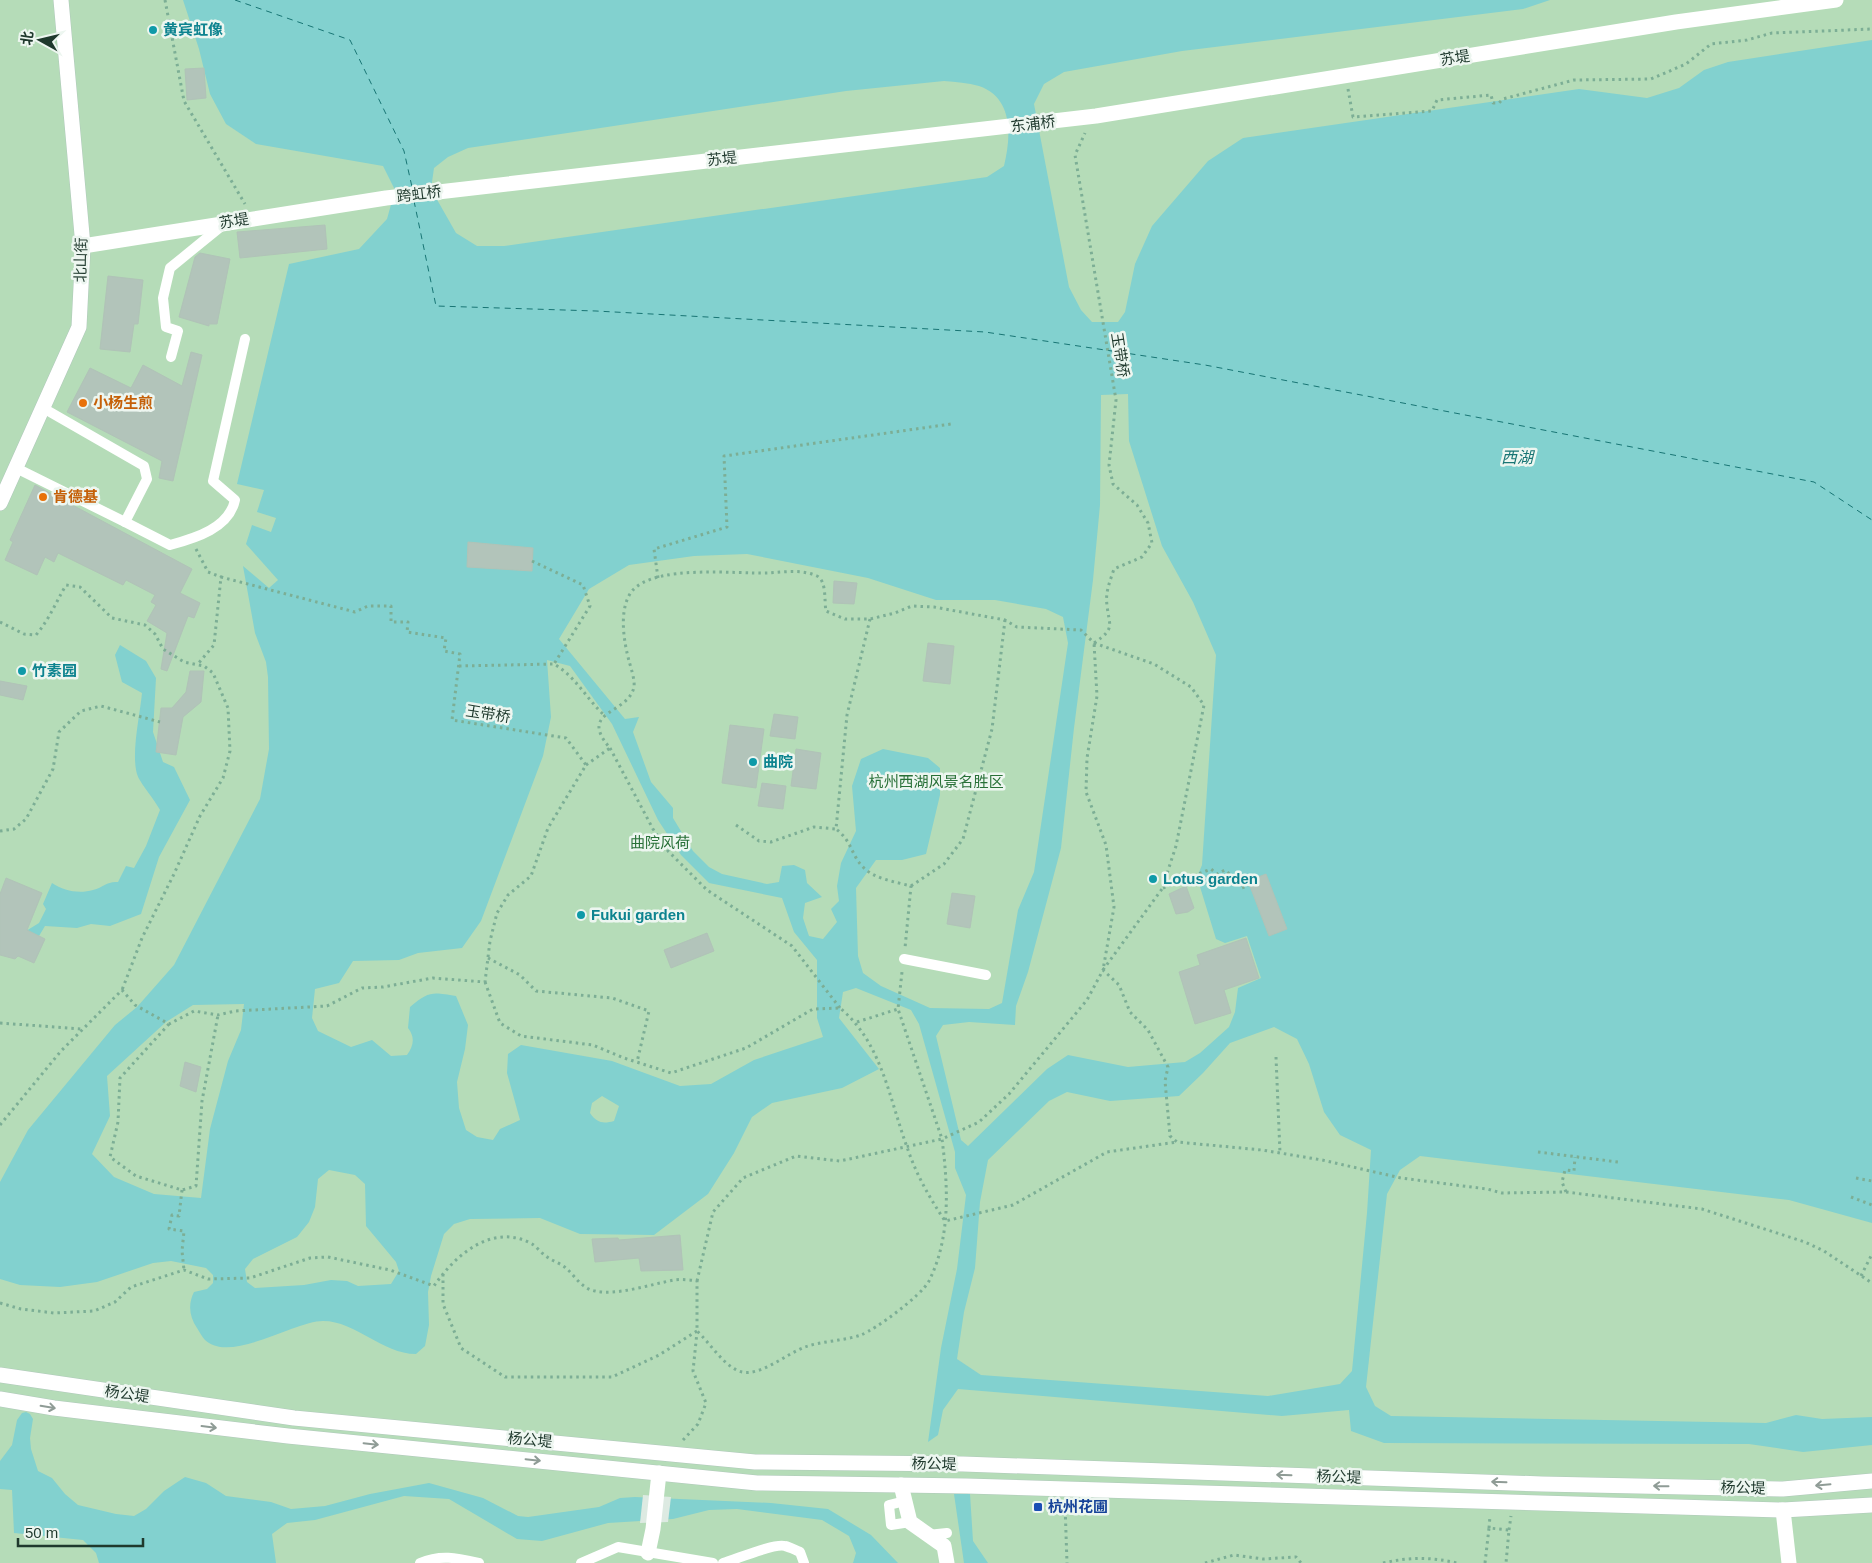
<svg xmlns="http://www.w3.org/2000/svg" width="1872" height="1563" viewBox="0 0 1872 1563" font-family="Arial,'Noto Sans SC',sans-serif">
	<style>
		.green { fill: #b5dcb8 }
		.water { fill: #82d1cf; fill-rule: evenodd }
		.pier { fill: #ddeae2 }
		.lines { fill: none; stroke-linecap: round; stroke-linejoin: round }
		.ferry { stroke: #187574; stroke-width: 1; stroke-dasharray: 6 5; stroke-linecap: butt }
		.building { fill: #b2c4ba; stroke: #b0c3b7 }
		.secondary-casing { stroke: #b0c9bb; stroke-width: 16 }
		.path { stroke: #7cae95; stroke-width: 3; stroke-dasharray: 2.5 4; stroke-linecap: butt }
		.service { stroke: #fff; stroke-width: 10 }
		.pedestrian { stroke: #fff; stroke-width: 15 }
		.minor { stroke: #fff; stroke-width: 15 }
		.secondary { stroke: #fff; stroke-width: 15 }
		.oneway { stroke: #8f9c96 }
		.culture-dot { fill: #0f9aa8; stroke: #edf6f0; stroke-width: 2 }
		.food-dot { fill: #e8710a; stroke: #edf6f0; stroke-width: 2 }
		.transit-dot { fill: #1a4fb4; stroke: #edf6f0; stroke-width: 2 }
		.labels { text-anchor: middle; stroke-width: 5; stroke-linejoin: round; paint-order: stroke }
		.culture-label { font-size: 15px; font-weight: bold; fill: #0d838f; stroke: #edf6f0; text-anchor: start }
		.street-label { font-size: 15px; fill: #1f392d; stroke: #edf6f0 }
		.food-label { font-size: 15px; font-weight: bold; fill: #c56008; stroke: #edf6f0; text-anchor: start }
		.park-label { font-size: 15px; fill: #287037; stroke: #edf6f0 }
		.transit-label { font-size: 15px; font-weight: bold; fill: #164399; stroke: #edf6f0; text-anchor: start }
		.water-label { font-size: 16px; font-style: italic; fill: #187574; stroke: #edf6f0 }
	</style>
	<rect width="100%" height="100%" fill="#ddeae2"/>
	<rect class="green" x="0" y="0" width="1872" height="1563"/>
	<g class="water">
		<path d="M183 0H1550L1523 9 1182 51 1064 72 1044 84 1034 104 1069 287 1081 310 1092 322H1118L1125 312 1135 264 1152 226 1208 161 1243 138 1579 89 1647 98 1679 88 1704 70 1728 62 1872 40V1223L1789 1200 1420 1156 1400 1170 1387 1194 1366 1387 1375 1406 1391 1416 1766 1423 1796 1415 1822 1419 1872 1417V1445L1803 1452 1749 1444 1384 1443 1351 1431 1349 1410 1282 1416 958 1389 943 1410 938 1435 928 1442 941 1348 957 1269 966 1195 955 1168V1152L919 1024 911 1010 856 988 843 992 839 1018 879 1069 842 1088 772 1103 752 1117 734 1153 708 1194 654 1235 580 1234 540 1218 470 1219 454 1224 444 1234 431 1276 428 1292 429 1325 425 1346 416 1354C382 1354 356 1321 323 1321 294 1321 230 1364 205 1340 202 1337 199 1331 197 1328 189 1316 188 1304 194 1292L207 1289 213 1283V1275L206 1268 171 1261 153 1263 97 1282 60 1287 20 1285 0 1279V1182L28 1130 115 1025 137 1007 174 965 260 799 269 749 268 677 266 662 255 633 243 566 269 588 278 580 246 544 252 525 271 532 276 518 257 512 264 490 237 484 289 264 359 249 387 219 395 190 383 166 256 144 226 124 210 94 199 49ZM944 81C956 82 968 83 979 86 1014 98 1011 137 1004 166L987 177 504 246H477L456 233 431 189 434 168 448 157 468 148 846 91ZM1128 394 1129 441 1162 546 1193 602 1216 655 1202 865 1197 877 1216 939 1225 943 1247 936 1261 978 1238 988 1235 1012 1229 1027 1200 1053 1185 1062 1128 1067 1068 1055 1047 1069 968 1146 961 1140 936 1036 943 1025 969 1022 1015 1025 1016 1006 1028 972 1061 848 1074 728 1093 580 1100 505 1101 395ZM747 554 868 578 936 600H995L1046 609 1063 617 1068 643 1034 872 1018 910 1002 1003 989 1009 930 1008 881 986 863 973 858 956 856 888 876 860H902L926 854 940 795V768L928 758 883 749 861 759 852 786 856 831 841 863 837 886 839 901 831 909 837 922 823 939 809 936 803 918 805 903 822 897 807 883 805 870 794 865 782 866 779 882 767 884 722 874 709 867 693 851 673 818V808L651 782 633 732 639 717 625 719 559 639 589 589 629 565 694 556ZM547 660 570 666 612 724 658 820 681 855 709 883 782 898 794 932 817 960V1018L823 1037 754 1060 711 1084 680 1086 612 1061 521 1045 508 1054 507 1073 520 1120 500 1129 493 1140 477 1137 466 1130 459 1108 457 1082 465 1049 468 1025 456 996C432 992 429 991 410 1007L408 1028C415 1037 414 1045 407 1055L391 1056 372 1040 351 1047 318 1031 312 1018 315 989 339 983 353 961 399 960 418 953 462 948 481 921 543 756 551 717ZM244 1004 241 1030 228 1061 210 1129 201 1198 154 1194 114 1177 92 1154 110 1116 107 1076 166 1022 193 1005ZM1274 1027 1297 1039 1309 1064 1324 1112 1340 1135 1371 1150 1367 1213 1352 1371 1340 1384 1268 1396 981 1375 957 1359 964 1312 975 1268 980 1202 988 1160 1049 1101 1067 1092 1110 1101 1179 1096 1203 1073 1230 1043ZM602 1096 619 1106 614 1121C603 1124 597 1123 590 1113L592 1103ZM329 1170 355 1175 365 1184 366 1226 396 1262 399 1271 391 1284 358 1286 347 1281 331 1280 304 1285 255 1288 247 1282 245 1269 253 1259 297 1237 309 1222 315 1207 318 1179Z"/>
		<path d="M120 645 146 661 156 678 153 732 163 762 174 767 190 800 159 857 141 914 110 926 91 924 77 928 45 926 39 936 33 938 26 931 39 923 46 909 43 904 52 883C64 891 79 894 93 890 104 887 107 881 118 882L126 866 134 868 146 846 160 810C155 800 139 782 137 774 131 753 140 715 142 693L122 682 115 655Z"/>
		<polygon points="26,1412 30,1414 33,1419 30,1438 31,1449 38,1471 52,1478 65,1494 78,1505 116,1514 134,1516 146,1509 164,1491 185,1477 206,1483 226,1496 271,1502 291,1509 325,1506 370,1494 429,1483 483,1498 518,1516 528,1517 599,1507 620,1498 635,1497 771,1503 828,1509 871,1535 898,1563 853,1563 856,1553 849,1536 822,1520 737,1509 709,1510 673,1519 608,1523 542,1541 517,1539 449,1499 404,1496 315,1520 287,1523 272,1534 276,1563 99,1563 96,1553 83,1540 14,1533 12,1490 0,1489 0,1461 12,1445 17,1420 22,1413"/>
		<polygon points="954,1494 970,1494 973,1541 988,1563 964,1563"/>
	</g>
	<polygon class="pier" points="643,1495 671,1497 668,1522 640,1523"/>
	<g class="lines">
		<g class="ferry">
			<polyline points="235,0 350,40 404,151 412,187"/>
			<polyline points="414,201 436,306 596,311 985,332 1205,365 1814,482 1872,520"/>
		</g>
	</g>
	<g class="building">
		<polygon points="204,68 206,98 187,100 185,69"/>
		<polygon points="325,225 327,249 240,258 237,232"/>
		<polygon points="200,253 230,259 217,324 209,324 209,326 179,317 195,257"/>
		<polygon points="108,276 143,280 138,324 134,324 130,352 100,349"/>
		<polygon points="191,352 202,355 173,481 159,478 162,461 67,412 90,368 131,388 143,365 182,386"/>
		<polygon points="35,485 192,569 180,593 200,603 194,618 188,616 167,671 161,669 167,633 147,621 156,605 151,602 155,595 126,580 123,585 58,553 54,562 45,557 37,575 5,560 13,542 10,540"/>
		<polygon points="468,542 533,548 532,571 467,567"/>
		<polygon points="834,581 857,583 854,604 833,603"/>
		<polygon points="928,643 954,646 950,684 923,681"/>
		<polygon points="190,671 204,671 201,702 183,717 176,755 156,752 161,708 172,708 186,692"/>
		<polygon points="0,681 27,686 23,700 0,695"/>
		<polygon points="774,714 798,717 795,739 770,736"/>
		<polygon points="730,725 764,729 756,788 722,783"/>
		<polygon points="796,749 821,753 816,789 791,786"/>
		<polygon points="762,783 786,786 783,809 758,806"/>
		<polygon points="1266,874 1287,929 1269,936 1248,881"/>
		<polygon points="6,878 42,893 27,930 45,939 34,963 18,956 15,959 0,955 0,894"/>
		<polygon points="1186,886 1194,908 1188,912 1176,914 1169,894"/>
		<polygon points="952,893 975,896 970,928 947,924"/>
		<polygon points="707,933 714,951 671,968 664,950"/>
		<polygon points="1246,938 1259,978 1224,990 1231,1013 1195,1024 1179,972 1200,965 1197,955"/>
		<polygon points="185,1062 201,1067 196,1092 180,1086"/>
		<polygon points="680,1235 683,1270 641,1271 639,1258 595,1262 592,1239 618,1238 619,1240"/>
	</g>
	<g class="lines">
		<defs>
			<g id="secondary">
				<polyline points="0,503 79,327 83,246 61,0"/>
				<polyline points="0,1375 294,1418 755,1462 963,1464 1542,1484 1783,1489 1872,1481"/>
				<polyline points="0,1399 54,1408 288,1436 757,1483 967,1486 1783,1510 1872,1505"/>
			</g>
		</defs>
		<use href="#secondary" class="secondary-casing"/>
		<g class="path">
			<polyline points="165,0 184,101 245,204"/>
			<polyline points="1348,89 1353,117 1432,111 1437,100 1491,95 1493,103 1499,103 1503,99 1574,80 1651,79 1686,64 1711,44 1747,40 1772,33 1872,29"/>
			<polyline points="196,549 208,572 221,577"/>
			<polyline points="532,561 583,585 590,606 554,664"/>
			<polyline points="658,578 654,549 727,527 724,456 951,424"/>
			<path d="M870 619 847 715 836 829C852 841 851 855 863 867 874 879 896 882 911 886L905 948"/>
			<path d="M0 622 24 634 36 635C50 618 55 604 66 585L80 587 112 618 145 625 155 634 163 649 184 662 204 666 213 673 228 708 230 751 223 778 200 816 174 874 142 938 122 990"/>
			<polygon points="1094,643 1154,664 1191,687 1204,705 1176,846 1162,889 1103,970 1114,907 1106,845 1086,792 1087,758 1097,696"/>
			<path d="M459 666 554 664C576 677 586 698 604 715"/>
			<polyline points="610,748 653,829 668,851 707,890 792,946 840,1008"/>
			<path d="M586 765 610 748C577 710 628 715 634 687 635 680 631 668 629 661 624 642 618 609 632 591 655 564 736 574 768 573 784 572 801 569 817 576 827 581 824 601 826 611L845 619H870L895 613 912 606 934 607 1005 620 1017 627 1081 630 1094 643C1116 628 1109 626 1107 605 1105 593 1110 581 1114 569L1142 557 1152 543 1148 523 1137 505 1113 484 1109 465 1116 400 1075 155 1085 133"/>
			<polyline points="736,825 759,841 771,842 814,827 836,829"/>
			<polyline points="0,831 14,829 26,819 53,769 59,732 81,711 101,706 160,722"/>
			<polyline points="911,886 944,864 963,839 992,729 1005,620"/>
			<polyline points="1163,888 1211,869 1217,874 1225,870 1233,877 1237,875 1242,888 1250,885"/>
			<polyline points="488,958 520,975 536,991 612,998 649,1011 637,1062"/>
			<path d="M485 982 500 1023 521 1036 593 1045 624 1058 671 1073 746 1048 813 1009 840 1008C882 1043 889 1098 907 1147 916 1174 929 1197 945 1221L1013 1205 1107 1152 1177 1142"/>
			<polyline points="857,1022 898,1009"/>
			<polyline points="0,1023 82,1029"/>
			<polyline points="169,1024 120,1078 118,1122 110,1157 136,1176 182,1190 196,1186 202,1101 218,1015"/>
			<polyline points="1276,1057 1280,1153"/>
			<polyline points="0,1125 61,1051 122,990 135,1005 169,1024 194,1011 218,1015 235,1011 327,1006 362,988 383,987 433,978 485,982 490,941 497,913 508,895 531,876 548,828 586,765 566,738 452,720 460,654 444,651 446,638 407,632 408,622 391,622 391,606 368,606 355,612 221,577 214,645 197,665"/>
			<polyline points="1538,1152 1618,1162"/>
			<polyline points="1856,1178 1872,1181"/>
			<polyline points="182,1190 179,1216 172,1215 169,1229 184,1231 182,1251 184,1270"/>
			<polyline points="1566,1192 1562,1182 1565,1170 1574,1171 1575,1157"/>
			<polyline points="1851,1197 1872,1205"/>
			<polyline points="443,1274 443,1304 461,1348 505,1377 612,1377 659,1355 697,1331"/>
			<polyline points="1861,1276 1872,1254"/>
			<polyline points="697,1281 713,1212 743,1178 796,1156 840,1161 942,1139 898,1009 902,972"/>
			<path d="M0 1303 21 1309 54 1313 94 1311 115 1302 131 1287 184 1270 208 1279 250 1278 310 1258 328 1257 390 1270 434 1286C455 1255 493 1222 532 1244 537 1247 541 1253 546 1256 552 1261 560 1263 566 1268 575 1276 582 1289 595 1291 617 1296 652 1284 674 1280 682 1279 690 1280 697 1281V1331C710 1343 725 1368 742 1372 761 1376 786 1354 805 1347 822 1341 843 1341 861 1335 876 1329 921 1296 929 1281 951 1237 948 1186 942 1139L979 1122 1009 1094 1087 1000 1103 970 1119 985 1130 1012 1148 1030 1168 1067 1165 1081 1170 1136 1177 1142 1262 1150 1322 1160 1401 1178 1487 1189 1502 1193 1566 1192 1702 1209 1805 1242 1824 1251 1872 1283"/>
			<polyline points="683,1440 698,1424 706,1403 693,1371 697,1332"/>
			<polyline points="1065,1504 1067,1563"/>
			<polyline points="1489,1528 1490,1516"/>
			<polyline points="1509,1530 1511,1516"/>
			<polyline points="1205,1563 1234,1555 1263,1559 1296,1557 1301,1563"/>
			<path d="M1383 1563C1409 1557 1432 1557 1457 1563"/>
			<polyline points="1485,1563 1489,1528 1509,1530 1506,1563"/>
		</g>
		<g class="service">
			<polyline points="171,357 178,331 166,327 163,298 170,268 224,224"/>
			<path d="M43 408 144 466 147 479 125 522 170 545C196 538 229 528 235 500L213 481 245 339"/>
			<polyline points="16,468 125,522"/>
			<polyline points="904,959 986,975"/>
			<polyline points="905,1501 889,1505 891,1525 910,1522"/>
			<polyline points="928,1535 947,1533"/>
			<path d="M420 1563C441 1554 457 1558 479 1563"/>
			<polyline points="581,1563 618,1547 713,1563"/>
			<path d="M723 1563C737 1559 774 1543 785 1546 790 1547 795 1550 800 1552L804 1563"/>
		</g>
		<polyline class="pedestrian" points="83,246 386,198 1096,116 1676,22 1836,0"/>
		<g class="minor">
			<polyline points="901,1485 910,1522 944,1546 947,1563"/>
			<polyline points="1783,1510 1789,1563"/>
			<polyline points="648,1553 653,1529 659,1473"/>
		</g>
		<use href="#secondary" class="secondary"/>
	</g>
	<defs><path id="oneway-shaft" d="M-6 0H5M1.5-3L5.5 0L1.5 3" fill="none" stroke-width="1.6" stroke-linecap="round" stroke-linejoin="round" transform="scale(1.25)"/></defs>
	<g class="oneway">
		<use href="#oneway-shaft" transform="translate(48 1407) rotate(9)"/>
		<use href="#oneway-shaft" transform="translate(209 1427) rotate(7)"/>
		<use href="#oneway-shaft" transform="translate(371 1444) rotate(6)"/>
		<use href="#oneway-shaft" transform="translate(533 1460) rotate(6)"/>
		<use href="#oneway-shaft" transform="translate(1284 1475) rotate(-178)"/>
		<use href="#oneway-shaft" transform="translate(1499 1482) rotate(-178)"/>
		<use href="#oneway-shaft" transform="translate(1823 1485) rotate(175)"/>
		<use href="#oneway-shaft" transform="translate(1661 1486) rotate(-179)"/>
	</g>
	<g class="culture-dot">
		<circle cx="153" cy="30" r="5"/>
		<circle cx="22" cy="671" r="5"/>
		<circle cx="753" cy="762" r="5"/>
		<circle cx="1153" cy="879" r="5"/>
		<circle cx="581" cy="915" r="5"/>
	</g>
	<g class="food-dot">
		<circle cx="83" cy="403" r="5"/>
		<circle cx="43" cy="497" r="5"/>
	</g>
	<rect class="transit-dot" x="1033" y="1502" width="10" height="10" rx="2.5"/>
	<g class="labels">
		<g class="culture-label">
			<text x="163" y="35">黄宾虹像</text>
			<text x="32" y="676">竹素园</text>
			<text x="763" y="767">曲院</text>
			<text x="1163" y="884">Lotus garden</text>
			<text x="591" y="920">Fukui garden</text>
		</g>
		<g class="street-label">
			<text transform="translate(1455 58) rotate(-9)" y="5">苏堤</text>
			<text transform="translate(1033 124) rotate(-7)" y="5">东浦桥</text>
			<text transform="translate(722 159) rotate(-6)" y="5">苏堤</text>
			<text transform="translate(419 194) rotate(-7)" y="5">跨虹桥</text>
			<text transform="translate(234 221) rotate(-9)" y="5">苏堤</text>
			<text transform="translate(81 260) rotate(-89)" y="5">北山街</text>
			<text transform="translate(1120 355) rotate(81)" y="5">玉带桥</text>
			<text transform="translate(488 714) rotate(9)" y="5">玉带桥</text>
			<text transform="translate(127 1394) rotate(8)" y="5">杨公堤</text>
			<text transform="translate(530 1440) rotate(5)" y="5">杨公堤</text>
			<text transform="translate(934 1464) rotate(1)" y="5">杨公堤</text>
			<text transform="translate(1339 1477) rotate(2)" y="5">杨公堤</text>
			<text transform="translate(1743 1488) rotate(1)" y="5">杨公堤</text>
		</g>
		<g class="food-label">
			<text x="93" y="408">小杨生煎</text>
			<text x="53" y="502">肯德基</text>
		</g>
		<g class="park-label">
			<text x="936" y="787">杭州西湖风景名胜区</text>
			<text x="660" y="848">曲院风荷</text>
		</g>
		<g class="transit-label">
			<text x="1048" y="1512">杭州花圃</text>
		</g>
		<g class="water-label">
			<text x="1517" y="463">西湖</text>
		</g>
	</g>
	<g transform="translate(40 40) rotate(278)" stroke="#edf6f0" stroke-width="4" paint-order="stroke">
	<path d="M0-4L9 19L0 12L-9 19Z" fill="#1f392d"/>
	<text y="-8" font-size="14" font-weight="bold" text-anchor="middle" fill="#1f392d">北</text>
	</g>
	<path d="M18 1538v8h125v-8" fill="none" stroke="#1f392d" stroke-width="2.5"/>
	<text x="25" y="1538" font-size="15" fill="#1f392d" stroke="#edf6f0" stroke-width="4" paint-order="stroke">50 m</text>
</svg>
